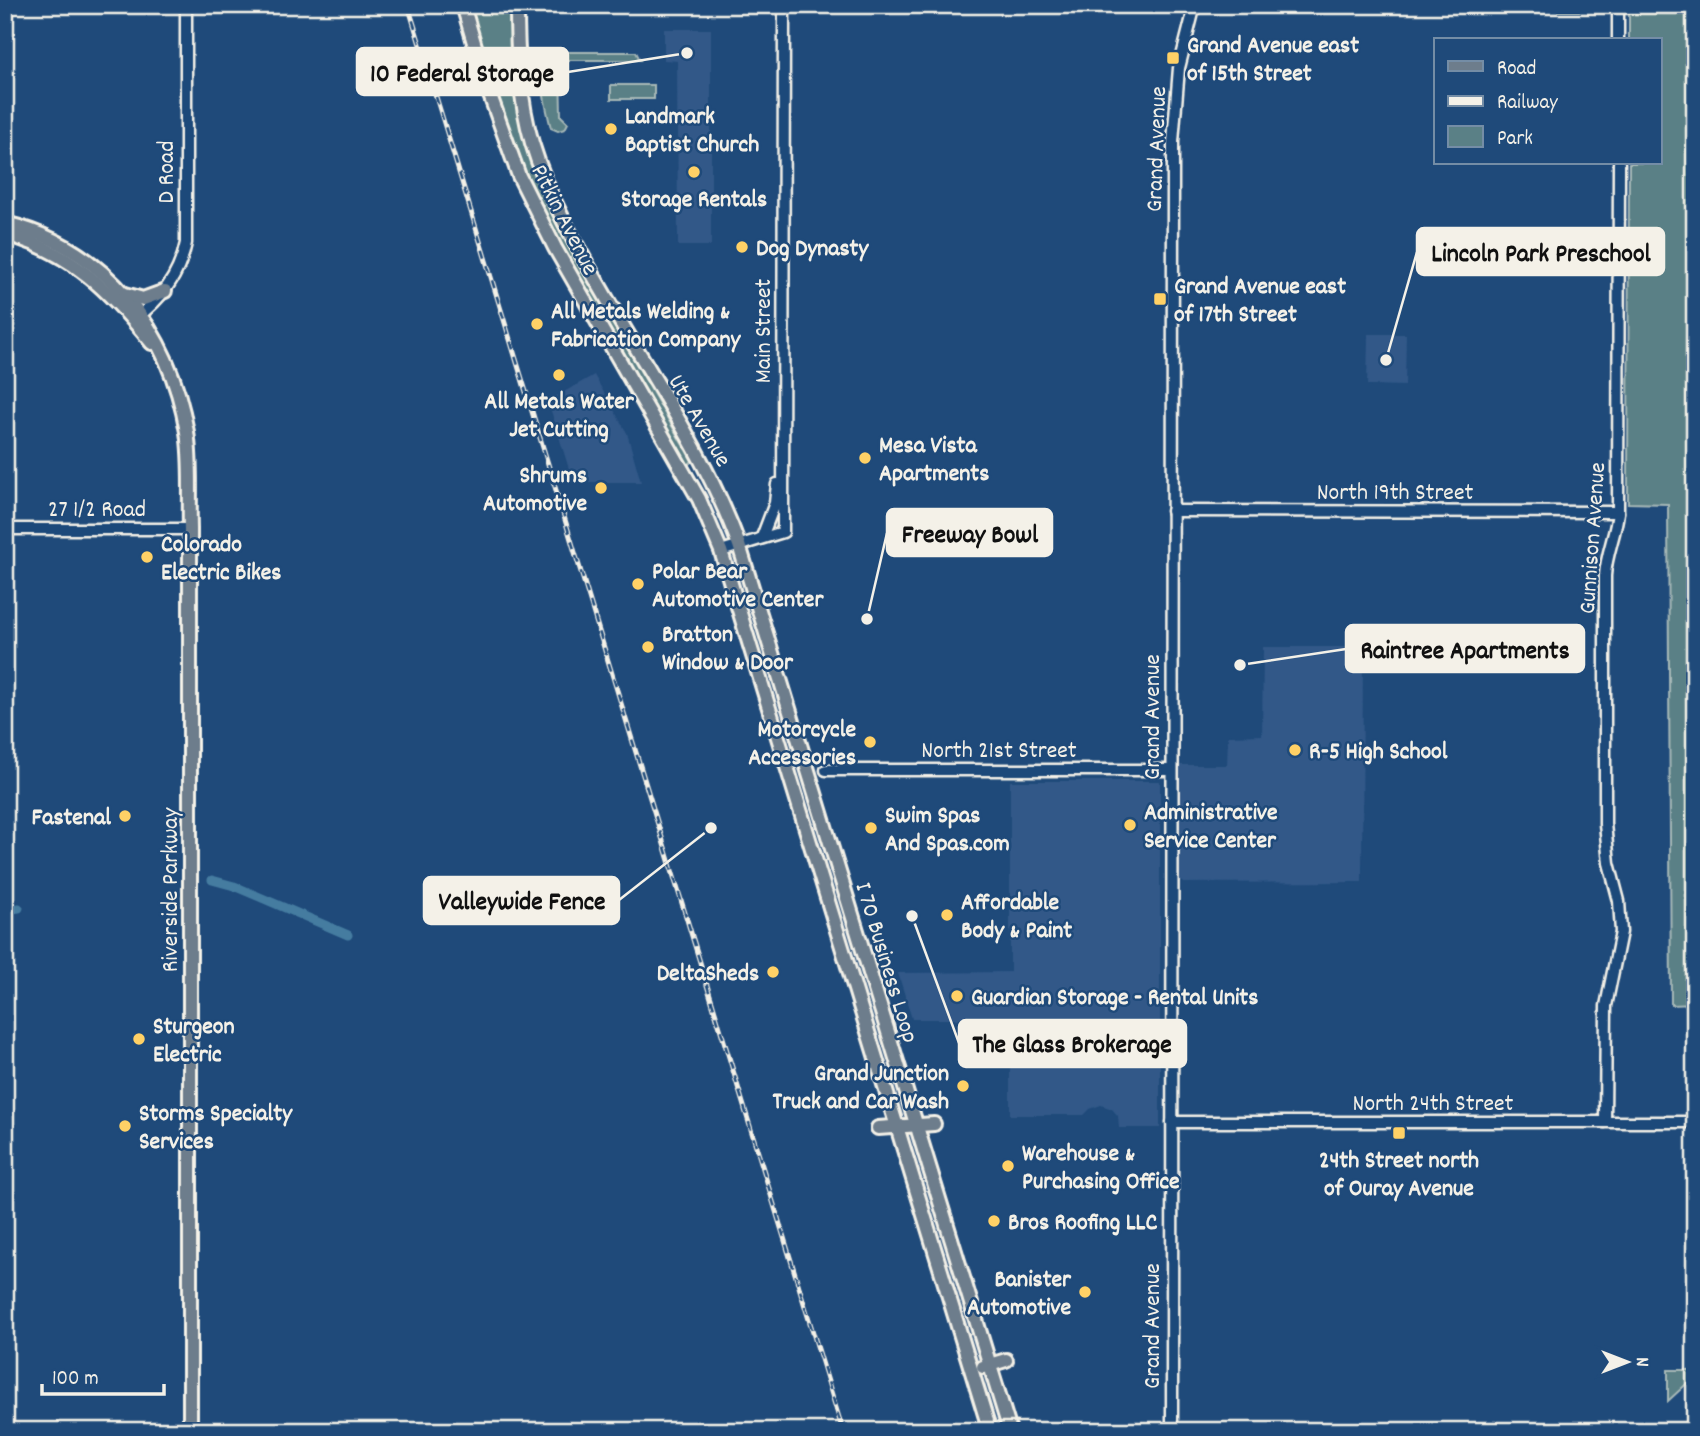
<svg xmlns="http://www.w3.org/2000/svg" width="1700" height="1436" viewBox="0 0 1700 1436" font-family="Dekko,sans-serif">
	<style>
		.built { fill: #315888 }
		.green { fill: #5a8086; stroke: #a7b8b7; stroke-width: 2 }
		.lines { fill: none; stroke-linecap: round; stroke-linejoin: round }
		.canal { stroke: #447ba0; stroke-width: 9 }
		.minor-casing { stroke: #f4f1e8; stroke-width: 15 }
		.major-casing { stroke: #f4f1e8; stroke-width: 18 }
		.minor { stroke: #1f4a7a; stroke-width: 10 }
		.major { stroke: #6d7d8c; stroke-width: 12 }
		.rail-casing { stroke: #f4f1e8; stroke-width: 5 }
		.rail { stroke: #1f4a7a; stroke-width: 2.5; stroke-dasharray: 8; stroke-linecap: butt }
		.poi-dot { fill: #ffd166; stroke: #1f4a7a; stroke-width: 2.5 }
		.labels { text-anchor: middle; stroke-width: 5; stroke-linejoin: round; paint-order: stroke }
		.poi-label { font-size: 24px; font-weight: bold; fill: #f4f1e8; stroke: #1f4a7a; text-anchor: start }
		.street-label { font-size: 24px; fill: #f4f1e8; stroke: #1f4a7a }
		.leader { fill: none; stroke: #f4f1e8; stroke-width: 2.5 }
		.callout-dot { fill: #f4f1e8; stroke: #1f4a7a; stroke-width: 2.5 }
		.callout { fill: #f4f1e8; stroke: #f4f1e8; stroke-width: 2.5 }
		.callout-label { font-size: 26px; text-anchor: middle; font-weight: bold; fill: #111 }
	</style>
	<rect width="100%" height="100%" fill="#1f4a7a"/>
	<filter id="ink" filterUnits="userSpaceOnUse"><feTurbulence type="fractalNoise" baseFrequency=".0143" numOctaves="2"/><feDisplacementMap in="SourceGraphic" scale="14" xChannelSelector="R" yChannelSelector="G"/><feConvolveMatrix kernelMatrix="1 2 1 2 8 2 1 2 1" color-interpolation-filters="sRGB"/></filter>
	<g filter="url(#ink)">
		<g class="built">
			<polygon points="664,29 711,29 711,246 678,246 677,61 664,60"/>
			<polygon points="1368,334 1406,334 1405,386 1367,385"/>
			<polygon points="594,375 627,433 641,482 573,482 548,401"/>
			<polygon points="1263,647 1363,647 1362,882 1183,883 1180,880 1180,765 1227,765 1228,736 1262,735"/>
			<polygon points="1010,781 1160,781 1160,1128 1119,1128 1118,1116 1112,1109 1101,1105 1090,1109 1084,1115 1010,1115 1010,1019 912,1019 898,973 1010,972"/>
		</g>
		<g class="green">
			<path d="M469 5H511C511 88 524 158 561 233L692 461 687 466 580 282 525 174 507 127Z"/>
			<rect x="1487" y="5" width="111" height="6"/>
			<polygon points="1629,5 1695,5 1695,1004 1671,1005 1668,504 1628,503 1629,163 1660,163 1660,40 1629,40"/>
			<path d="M547 52H636L640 60H565L560 67 561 116 568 123 565 129 558 131 551 128C547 112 534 62 547 52Z"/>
			<rect x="611" y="85" width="43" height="14"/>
			<polygon points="1668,1370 1695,1370 1695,1376 1668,1401"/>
		</g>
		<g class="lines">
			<g class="canal">
				<polyline points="212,880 234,886 348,935"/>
				<polyline points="5,910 19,908"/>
			</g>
			<defs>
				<g id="minor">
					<polyline points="1618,5 1618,40"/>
					<path d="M134 320C161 299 179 277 186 243V5"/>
					<polyline points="1172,511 1618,512"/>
					<polyline points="5,529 190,529"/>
					<polyline points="762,537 775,503 777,484"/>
					<polyline points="721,551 783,532 784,5"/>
					<polyline points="826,770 1172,770"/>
					<polyline points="1172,1122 1695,1122"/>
					<path d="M1605 1122 1606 1006 1621 932 1619 901 1609 863 1605 824V576C1606 554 1616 534 1618 512L1619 163"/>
					<polyline points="1172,1431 1173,142 1179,68 1195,5"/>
				</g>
				<g id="major">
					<polyline points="463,5 486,84 519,176 555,248 699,499 721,551 990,1431"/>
					<path d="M517 5C517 52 519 98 532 143 548 196 575 244 603 292 650 374 706 455 739 545L1010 1431"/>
					<path d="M5 223C107 247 170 332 187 432 192 464 189 497 190 529V1431"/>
					<path d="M5 234C71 251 111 292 152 343"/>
					<polyline points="125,294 143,299 165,291"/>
					<polyline points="878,1128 934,1124"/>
					<polyline points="983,1367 1006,1360"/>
				</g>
			</defs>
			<use href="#minor" class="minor-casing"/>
			<use href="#major" class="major-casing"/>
			<use href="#minor" class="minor"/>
			<use href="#major" class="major"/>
			<defs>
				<polyline id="rail" points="408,5 843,1431"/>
			</defs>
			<use href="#rail" class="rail-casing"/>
			<use href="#rail" class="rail"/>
		</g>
	</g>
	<g class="poi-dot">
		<rect x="1166" y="51" width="14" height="14" rx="3.5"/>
		<circle cx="611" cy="129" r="7"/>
		<circle cx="694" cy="172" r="7"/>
		<circle cx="742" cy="247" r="7"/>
		<rect x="1153" y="292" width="14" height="14" rx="3.5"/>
		<circle cx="537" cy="324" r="7"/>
		<circle cx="559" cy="375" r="7"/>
		<circle cx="865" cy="458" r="7"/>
		<circle cx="601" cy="488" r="7"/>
		<circle cx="147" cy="557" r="7"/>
		<circle cx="638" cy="584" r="7"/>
		<circle cx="648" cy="647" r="7"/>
		<circle cx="870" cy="742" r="7"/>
		<circle cx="1295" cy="750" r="7"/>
		<circle cx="125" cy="816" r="7"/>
		<circle cx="1130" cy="825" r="7"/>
		<circle cx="871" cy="828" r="7"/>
		<circle cx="947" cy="915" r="7"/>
		<circle cx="773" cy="972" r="7"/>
		<circle cx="957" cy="996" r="7"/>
		<circle cx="139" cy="1039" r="7"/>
		<circle cx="963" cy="1086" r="7"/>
		<circle cx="125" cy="1126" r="7"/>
		<rect x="1392" y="1126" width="14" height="14" rx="3.5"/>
		<circle cx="1008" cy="1166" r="7"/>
		<circle cx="994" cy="1221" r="7"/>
		<circle cx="1085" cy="1292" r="7"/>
	</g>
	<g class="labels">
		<g class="poi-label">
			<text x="1187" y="52">Grand Avenue east<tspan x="1187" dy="28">of 15th Street</tspan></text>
			<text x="625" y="123">Landmark<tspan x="625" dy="28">Baptist Church</tspan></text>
			<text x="694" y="206" text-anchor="middle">Storage Rentals</text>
			<text x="756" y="255">Dog Dynasty</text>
			<text x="1174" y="293">Grand Avenue east<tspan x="1174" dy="28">of 17th Street</tspan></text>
			<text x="551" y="318">All Metals Welding &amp;<tspan x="551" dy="28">Fabrication Company</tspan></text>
			<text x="559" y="408" text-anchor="middle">All Metals Water<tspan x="559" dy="28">Jet Cutting</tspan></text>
			<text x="879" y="452">Mesa Vista<tspan x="879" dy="28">Apartments</tspan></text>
			<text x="587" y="482" text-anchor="end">Shrums<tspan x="587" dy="28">Automotive</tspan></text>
			<text x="161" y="551">Colorado<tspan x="161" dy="28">Electric Bikes</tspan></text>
			<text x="652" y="578">Polar Bear<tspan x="652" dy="28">Automotive Center</tspan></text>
			<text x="662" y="641">Bratton<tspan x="662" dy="28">Window &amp; Door</tspan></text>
			<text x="856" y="736" text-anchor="end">Motorcycle<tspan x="856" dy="28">Accessories</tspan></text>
			<text x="1309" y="758">R-5 High School</text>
			<text x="1144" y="819">Administrative<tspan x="1144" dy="28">Service Center</tspan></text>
			<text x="885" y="822">Swim Spas<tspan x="885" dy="28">And Spas.com</tspan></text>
			<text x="111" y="824" text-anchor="end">Fastenal</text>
			<text x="961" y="909">Affordable<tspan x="961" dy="28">Body &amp; Paint</tspan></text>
			<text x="759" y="980" text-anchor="end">DeltaSheds</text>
			<text x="971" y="1004">Guardian Storage - Rental Units</text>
			<text x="153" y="1033">Sturgeon<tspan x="153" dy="28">Electric</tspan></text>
			<text x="949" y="1080" text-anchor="end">Grand Junction<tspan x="949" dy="28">Truck and Car Wash</tspan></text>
			<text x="139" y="1120">Storms Specialty<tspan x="139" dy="28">Services</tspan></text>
			<text x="1022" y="1160">Warehouse &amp;<tspan x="1022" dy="28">Purchasing Office</tspan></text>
			<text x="1399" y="1167" text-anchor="middle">24th Street north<tspan x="1399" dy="28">of Ouray Avenue</tspan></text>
			<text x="1008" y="1229">Bros Roofing LLC</text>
			<text x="1071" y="1286" text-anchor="end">Banister<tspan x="1071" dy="28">Automotive</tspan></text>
		</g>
		<g class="street-label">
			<text transform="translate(1155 149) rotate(-88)" y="8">Grand Avenue</text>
			<text transform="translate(165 172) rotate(-90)" y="8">D Road</text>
			<text transform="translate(566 219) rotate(63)" y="8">Pitkin Avenue</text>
			<text transform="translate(762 331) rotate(-90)" y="8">Main Street</text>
			<text transform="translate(701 420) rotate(60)" y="8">Ute Avenue</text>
			<text x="1395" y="499">North 19th Street</text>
			<text x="97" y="516">27 1/2 Road</text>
			<text transform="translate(1591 538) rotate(-86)" y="8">Gunnison Avenue</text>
			<text transform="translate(1151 717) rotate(-90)" y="8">Grand Avenue</text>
			<text x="999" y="757">North 21st Street</text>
			<text transform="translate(169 890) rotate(-90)" y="8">Riverside Parkway</text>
			<text transform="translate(888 962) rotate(73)" y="8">I 70 Business Loop</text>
			<text x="1433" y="1110">North 24th Street</text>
			<text transform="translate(1151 1326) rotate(-90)" y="8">Grand Avenue</text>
		</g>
	</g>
	<path class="leader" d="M687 53L568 72M1386 360L1417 252M867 619L887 533M1240 665L1346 649M711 828L619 900M912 916L959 1043"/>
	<g class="callout-dot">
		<circle cx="687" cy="53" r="7"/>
		<circle cx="1386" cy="360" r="7"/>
		<circle cx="867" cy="619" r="7"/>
		<circle cx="1240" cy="665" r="7"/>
		<circle cx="711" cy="828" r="7"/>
		<circle cx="912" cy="916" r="7"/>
	</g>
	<g class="callout">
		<rect x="357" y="48" width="211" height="47" rx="7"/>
		<rect x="1417" y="228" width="247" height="47" rx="7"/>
		<rect x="887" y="509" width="165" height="47" rx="7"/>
		<rect x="1346" y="625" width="238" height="47" rx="7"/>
		<rect x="424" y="877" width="195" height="47" rx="7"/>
		<rect x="959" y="1020" width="227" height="47" rx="7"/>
	</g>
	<g class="callout-label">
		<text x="462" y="81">10 Federal Storage</text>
		<text x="1541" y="261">Lincoln Park Preschool</text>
		<text x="970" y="542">Freeway Bowl</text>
		<text x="1465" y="658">Raintree Apartments</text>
		<text x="522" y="909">Valleywide Fence</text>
		<text x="1072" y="1052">The Glass Brokerage</text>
	</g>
	<rect width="1700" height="1436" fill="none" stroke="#1f4a7a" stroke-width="28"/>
	<rect x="14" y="14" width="1672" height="1408" fill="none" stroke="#f4f1e8" stroke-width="2.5" filter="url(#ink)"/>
	<rect x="1434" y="38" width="228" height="126" fill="#1f4a7a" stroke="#748da6" stroke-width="2"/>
	<rect x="1448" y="61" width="35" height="10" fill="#6d7d8c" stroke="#748da6" stroke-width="2"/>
	<text x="1497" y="74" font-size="21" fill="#f4f1e8">Road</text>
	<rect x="1448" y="96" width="35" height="10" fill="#f4f1e8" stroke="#748da6" stroke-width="2"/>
	<text x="1497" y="108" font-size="21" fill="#f4f1e8">Railway</text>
	<rect x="1448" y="126" width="35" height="21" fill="#5a8086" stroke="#748da6" stroke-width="2"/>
	<text x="1497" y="144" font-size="21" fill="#f4f1e8">Park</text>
	<g transform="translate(1627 1362) rotate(90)" stroke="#1f4a7a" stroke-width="5" paint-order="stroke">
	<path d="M0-5L12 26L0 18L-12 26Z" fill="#f4f1e8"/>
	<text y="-10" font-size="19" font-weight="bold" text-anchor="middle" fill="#f4f1e8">N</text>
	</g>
	<path d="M42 1384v10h122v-10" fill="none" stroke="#f4f1e8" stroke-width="3.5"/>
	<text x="52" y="1384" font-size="21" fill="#f4f1e8" stroke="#1f4a7a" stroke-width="5" paint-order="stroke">100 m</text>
</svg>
